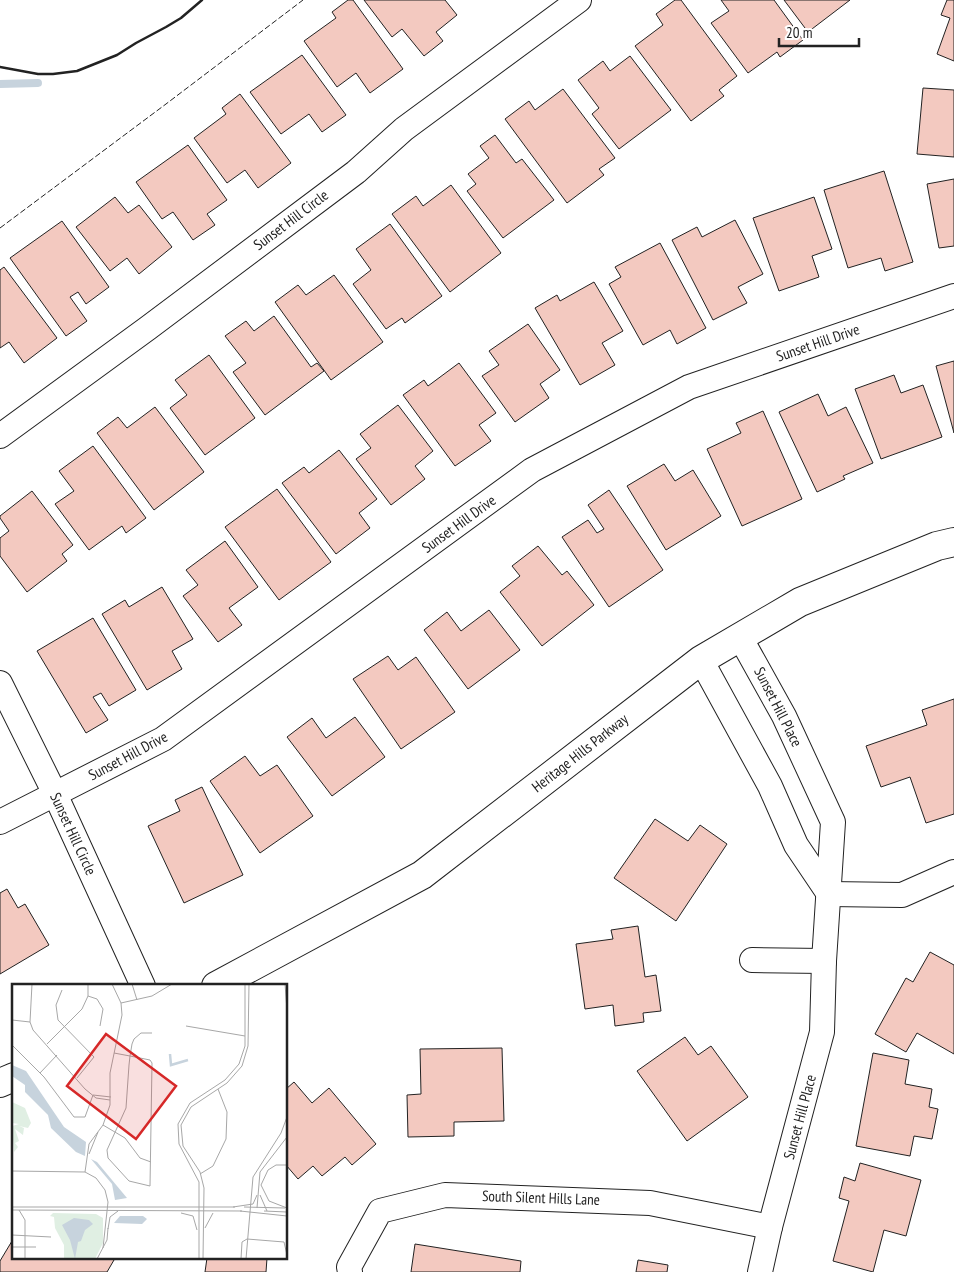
<svg xmlns="http://www.w3.org/2000/svg" width="954" height="1272" viewBox="0 0 954 1272" font-family="'PT Sans Narrow',sans-serif">
	<style>
		.lines { fill: none; stroke-linecap: round; stroke-linejoin: round }
		.stream { stroke: #c7d3dd; stroke-width: 8 }
		.building { fill: #f3c9c0; stroke: #222 }
		.minor-casing { stroke: #222; stroke-width: 26 }
		.tertiary-casing { stroke: #222; stroke-width: 30 }
		.minor { stroke: #fff; stroke-width: 24 }
		.tertiary { stroke: #fff; stroke-width: 28 }
		.fence { stroke: #222; stroke-width: 1; stroke-dasharray: 6 2.5; stroke-linecap: butt }
		.wall { stroke: #222; stroke-width: 2.5 }
		.labels { text-anchor: middle; stroke-width: 4; stroke-linejoin: round; paint-order: stroke }
		.street-label { font-size: 15px; fill: #222; stroke: #fff }
		.inset-river { fill: none; stroke: #c7d3dd; stroke-width: 2.5 }
		.inset-road { fill: none; stroke: #a7a7a7; stroke-width: 1 }
		.view { fill: #d62828; fill-opacity: 0.15; stroke: #d62828; stroke-width: 2.5 }
		.inset-edge { fill: none; stroke: #222; stroke-width: 2.5 }
	</style>
	<rect width="100%" height="100%" fill="#fff"/>
	<g class="lines">
		<polyline class="stream" points="0,84 38,83"/>
	</g>
	<g class="building">
		<polygon points="348,0 353,0 403,69 370,93 356,73 337,87 304,41 336,18 332,12"/>
		<polygon points="364,0 445,0 457,15 436,32 443,41 424,56 402,29 392,37"/>
		<polygon points="675,0 681,0 737,76 719,90 724,96 691,121 635,46 663,25 656,14"/>
		<polygon points="721,0 774,0 803,40 780,57 777,52 748,73 711,23 729,11"/>
		<polygon points="784,0 850,0 808,32"/>
		<polygon points="947,0 954,0 954,61 937,54 950,18 941,15"/>
		<polygon points="302,55 346,115 322,132 309,114 281,134 250,92"/>
		<polygon points="630,56 671,110 619,149 592,114 599,108 578,80 603,61 610,71"/>
		<polygon points="923,88 954,90 954,157 917,154"/>
		<polygon points="563,89 615,158 599,169 604,175 567,203 505,119 529,101 535,110"/>
		<polygon points="240,94 291,163 258,188 245,170 227,183 194,138 226,114 222,108"/>
		<polygon points="495,135 516,163 522,159 554,200 503,238 467,191 476,184 468,174 489,158 480,146"/>
		<polygon points="188,145 227,200 207,214 215,225 193,240 173,212 162,219 136,182"/>
		<polygon points="884,171 913,262 885,271 881,258 848,268 824,190"/>
		<polygon points="954,179 954,246 939,248 927,184"/>
		<polygon points="451,185 501,253 450,292 392,214 416,196 423,206"/>
		<polygon points="115,197 128,213 139,205 172,247 139,274 127,258 110,271 76,227"/>
		<polygon points="814,197 832,249 812,256 819,277 779,291 753,218"/>
		<polygon points="735,220 763,274 738,287 747,303 713,320 672,240 697,227 702,237"/>
		<polygon points="62,221 109,287 86,304 78,292 70,297 87,321 66,336 10,258"/>
		<polygon points="390,224 442,296 405,323 402,318 386,329 353,284 371,270 356,249"/>
		<polygon points="660,243 706,328 677,344 670,330 643,345 609,284 621,277 615,267"/>
		<polygon points="4,267 57,338 24,363 9,342 0,348 0,270"/>
		<polygon points="334,275 383,342 331,380 275,302 298,285 306,295"/>
		<polygon points="594,282 623,331 602,343 615,365 580,385 535,308 557,295 560,301"/>
		<polygon points="274,316 311,367 317,363 324,371 265,415 233,372 246,363 225,336 246,321 254,331"/>
		<polygon points="528,324 560,370 540,384 549,398 515,422 482,376 499,365 489,351"/>
		<polygon points="209,355 255,418 205,455 170,408 187,395 175,380"/>
		<polygon points="954,361 954,433 936,366"/>
		<polygon points="459,363 496,413 479,425 491,441 455,466 403,395 424,380 428,386"/>
		<polygon points="894,375 901,393 923,385 942,437 881,459 855,389"/>
		<polygon points="818,394 828,416 846,407 873,463 843,476 845,479 817,492 779,412"/>
		<polygon points="398,405 433,451 415,466 425,479 391,505 356,459 371,448 360,434"/>
		<polygon points="155,407 204,472 154,510 97,433 118,417 127,428"/>
		<polygon points="763,411 802,499 742,526 707,449 741,433 736,423"/>
		<polygon points="93,446 146,518 126,533 122,526 89,550 55,504 74,491 59,471"/>
		<polygon points="339,450 377,499 359,513 370,528 336,554 282,483 304,467 309,473"/>
		<polygon points="664,464 675,481 693,470 721,516 666,550 627,486"/>
		<polygon points="277,489 331,562 279,600 225,527"/>
		<polygon points="609,490 663,570 609,607 562,537 588,520 597,533 604,529 588,505"/>
		<polygon points="32,491 73,545 62,554 67,561 27,592 0,556 0,538 9,531 0,518 0,516"/>
		<polygon points="225,541 258,587 229,608 242,625 218,642 183,596 198,585 186,570"/>
		<polygon points="538,546 562,575 567,571 594,605 542,646 500,592 520,576 512,566"/>
		<polygon points="162,587 193,639 172,651 182,669 147,690 102,614 125,600 129,607"/>
		<polygon points="489,610 520,650 468,689 424,630 447,612 461,631"/>
		<polygon points="93,618 136,690 109,706 101,693 93,697 108,720 86,733 37,651"/>
		<polygon points="388,656 398,670 416,657 455,712 401,749 353,679"/>
		<polygon points="954,699 954,814 926,823 910,777 881,787 866,746 927,725 922,710"/>
		<polygon points="355,717 385,757 332,796 287,737 312,718 326,738"/>
		<polygon points="245,756 260,776 277,765 313,816 260,853 210,781"/>
		<polygon points="202,787 243,875 184,903 148,826 180,811 175,800"/>
		<polygon points="655,819 688,841 700,825 727,844 676,921 614,878"/>
		<polygon points="7,889 18,908 25,904 49,945 0,974 0,893"/>
		<polygon points="638,926 645,977 656,975 661,1011 643,1013 644,1022 615,1026 613,1005 585,1009 576,944 613,939 611,930"/>
		<polygon points="930,952 954,965 954,1054 917,1033 906,1052 875,1034 906,978 913,982"/>
		<polygon points="685,1037 698,1055 711,1046 748,1097 687,1141 637,1071"/>
		<polygon points="502,1048 504,1121 454,1122 454,1136 408,1137 407,1095 421,1094 420,1049"/>
		<polygon points="873,1053 909,1060 905,1084 932,1089 929,1107 938,1109 932,1139 914,1136 910,1156 856,1146"/>
		<polygon points="294,1082 312,1103 329,1088 376,1144 352,1165 345,1157 322,1176 313,1166 298,1179 286,1165 286,1089"/>
		<polygon points="860,1163 921,1180 906,1236 884,1230 873,1272 833,1261 849,1201 839,1198 844,1177 855,1181"/>
		<polygon points="12,1241 14,1242 14,1258 111,1258 114,1260 107,1272 0,1272 0,1261"/>
		<polygon points="415,1244 521,1261 520,1272 411,1272"/>
		<polygon points="207,1258 267,1258 266,1272 205,1272"/>
		<polygon points="638,1260 668,1265 667,1272 636,1272"/>
	</g>
	<g class="lines">
		<defs>
			<g id="minor">
				<polyline points="0,436 148,328 356,172 404,129 579,0"/>
				<polyline points="740,637 784,716 833,822 824,961 822,1032 770,1227 760,1272"/>
				<polyline points="701,660 770,786 796,845 829,894"/>
				<polyline points="0,683 55,794 143,986"/>
				<polyline points="0,822 163,739 532,470 689,387 954,296"/>
				<polyline points="829,894 902,895 954,872"/>
				<polyline points="752,960 824,961"/>
				<polyline points="350,1272 349,1267 380,1211 445,1195 650,1203 770,1227"/>
			</g>
			<g id="tertiary">
				<polyline points="216,986 422,875 701,660 800,602 937,546 954,542"/>
				<polyline points="0,1083 14,1077"/>
			</g>
		</defs>
		<use href="#minor" class="minor-casing"/>
		<use href="#tertiary" class="tertiary-casing"/>
		<use href="#minor" class="minor"/>
		<use href="#tertiary" class="tertiary"/>
		<polyline class="fence" points="0,228 166,104 303,0"/>
		<polyline class="wall" points="0,67 38,74 53,74 77,71 117,55 136,43 166,27 181,18 202,0"/>
	</g>
	<g class="labels">
		<g class="street-label">
			<text transform="translate(291 220) rotate(-37)" y="5">Sunset Hill Circle</text>
			<text transform="translate(818 343) rotate(-19)" y="5">Sunset Hill Drive</text>
			<text transform="translate(459 524) rotate(-36)" y="5">Sunset Hill Drive</text>
			<text transform="translate(778 707) rotate(63)" y="5">Sunset Hill Place</text>
			<text transform="translate(580 753) rotate(-38)" y="5">Heritage Hills Parkway</text>
			<text transform="translate(128 756) rotate(-28)" y="5">Sunset Hill Drive</text>
			<text transform="translate(73 834) rotate(65)" y="5">Sunset Hill Circle</text>
			<text transform="translate(800 1117) rotate(-75)" y="5">Sunset Hill Place</text>
			<text transform="translate(541 1198) rotate(2)" y="5">South Silent Hills Lane</text>
		</g>
	</g>
	<g transform="translate(12 984)">
		<rect width="275" height="275" fill="#fff"/>
		<path d="M0 118 13 124 19 139 16 144 7 142 12 144 11 151 3 145 7 157 3 159 6 163 2 168 0 142 7 140 0 139ZM41 229 84 230 91 234V259L83 275H52V261L43 244 42 233 38 232Z" fill="#e0efe3"/>
		<path d="M0 81 14 87 52 143 74 158 73 172 64 168 39 144 36 131 13 108V101L0 92ZM79 175 85 178 115 214 103 216 100 200ZM108 232H131L135 235 130 240 102 239ZM62 234 77 236 81 240 73 246 69 257 66 258 63 275 58 256 50 241Z" fill="#c7d3dd"/>
		<path class="inset-river" d="M158 70 159 81 176 76"/>
		<path class="inset-road" d="M20 0 18 38 21 46 73 105 84 114 98 116M120 0 125 16M273 0 275 26M50 6 44 21 46 36 82 73 65 94M76 12 85 15 91 25 88 42M109 19 140 12 160 0M0 36 18 38M174 42 233 52M35 60 70 25 76 12V0M0 61 32 93 62 133H73L81 111M102 69 118 72 138 76 140 79 138 202 117 197 96 174 95 166 114 124 117 81 118 72 120 60 122 55 129 49H140M28 89 45 71M81 111 99 113M91 141 113 154 128 174 139 178M77 170 86 148M275 181H264L256 186 249 201 257 217 275 224M0 187 73 188 84 194 93 206 96 218 91 264M73 188 77 160 91 141 98 121V89L110 31 109 19 100 0M188 190 201 182 214 155 215 128 206 105M248 211 255 227M0 223H223M221 223 241 220 245 211M232 223 273 224M245 224 248 188 275 153M0 226 230 227M7 226 13 236V275M228 227 275 232M252 227 275 228M169 229 181 232 185 246M193 244 201 229M96 245 98 233 106 227M0 251 39 253M1 263H24M85 275 95 256 96 244M187 275V198L167 160 166 140 178 119 213 96 227 80 233 62V0M191 275 192 204 188 188 171 162 169 141 179 123 215 99 230 82 236 62 237 0M229 275 230 258 235 255 272 258 275 271M234 275 241 193 269 149 275 133"/>
		<path class="view" d="M94 50 164 102 124 155 55 102Z"/>
		<rect width="275" height="275" class="inset-edge"/>
	</g>
	<path d="M779 38v8h80v-8" fill="none" stroke="#222222" stroke-width="2.5"/>
	<text x="786" y="38" font-size="15" fill="#222222" stroke="#ffffff" stroke-width="4" paint-order="stroke">20 m</text>
</svg>
